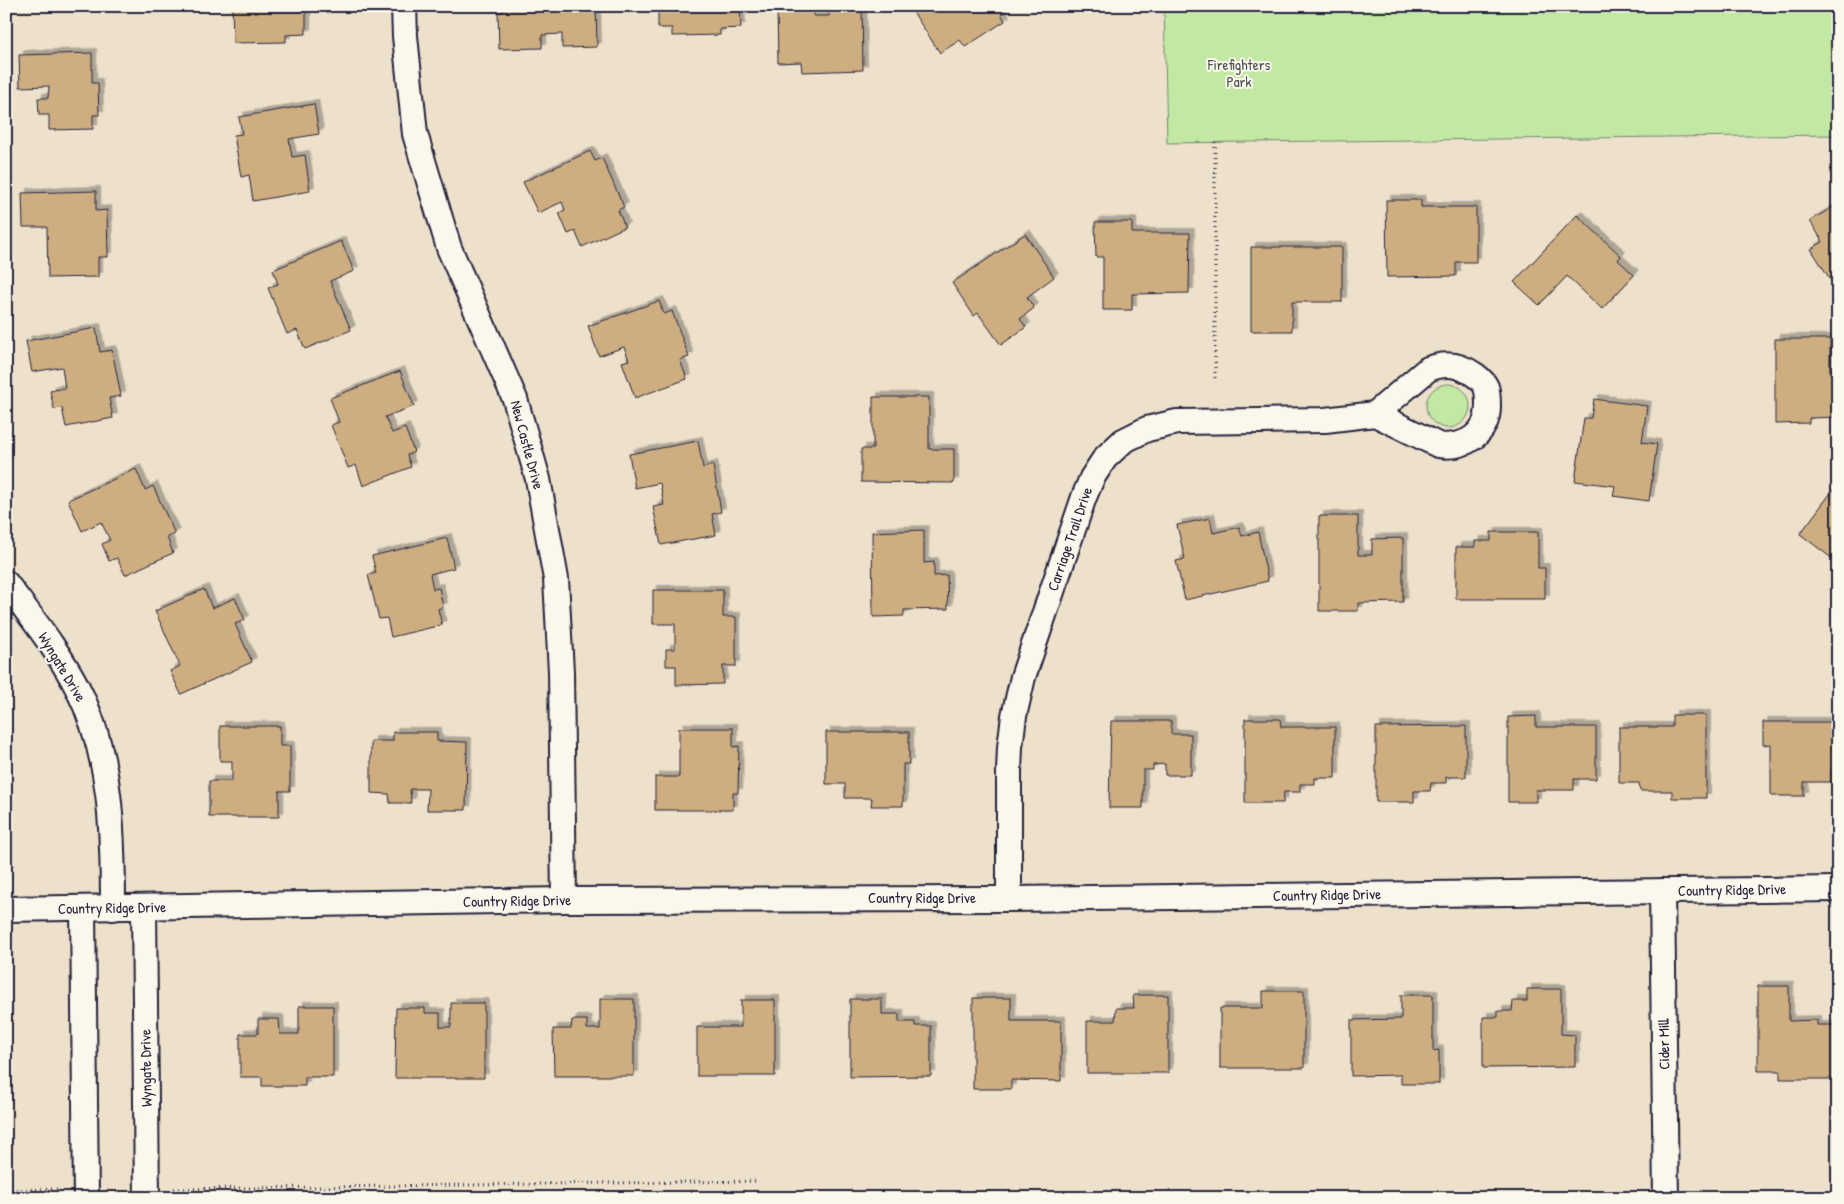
<svg xmlns="http://www.w3.org/2000/svg" width="1844" height="1204" viewBox="0 0 1844 1204" font-family="'Patrick Hand',sans-serif">
	<style>
		.green { fill: #c2e8a3; stroke: #72856f }
		.building { fill: #ceae81; stroke: #22223b; filter: url(#shadow) }
		.lines { fill: none; stroke-linecap: round; stroke-linejoin: round }
		.street-casing { stroke: #22223b; stroke-width: 28 }
		.path { stroke: #22223b; stroke-width: 3; stroke-dasharray: 1 4; stroke-linecap: butt }
		.street { stroke: #fbf7ec; stroke-width: 24 }
		.labels { text-anchor: middle; stroke-width: 4; stroke-linejoin: round; paint-order: stroke }
		.park-label { font-size: 15px; fill: #4a5455; stroke: #fbf7ec }
		.street-label { font-size: 15px; fill: #22223b; stroke: #fbf7ec }
	</style>
	<defs>
		<filter id="shadow"><feDropShadow dx="4.5" dy="-4.5" stdDeviation="0" flood-color="#0004"/></filter>
	</defs>
	<rect width="100%" height="100%" fill="#eee1cc"/>
	<filter id="ink" filterUnits="userSpaceOnUse"><feTurbulence type="fractalNoise" baseFrequency=".02" numOctaves="2"/><feDisplacementMap in="SourceGraphic" scale="10" xChannelSelector="R" yChannelSelector="G"/><feConvolveMatrix kernelMatrix="1 2 1 2 8 2 1 2 1" color-interpolation-filters="sRGB"/></filter>
	<g filter="url(#ink)">
		<g class="green">
			<polygon points="1164,6 1838,6 1838,135 1167,143"/>
			<circle cx="1448" cy="406" r="22"/>
		</g>
		<g class="building">
			<polygon points="232,6 295,6 296,11 306,11 306,34 286,35 286,42 233,43"/>
			<polygon points="503,6 596,6 597,47 562,48 562,34 542,35 542,48 499,49 498,12 503,12"/>
			<polygon points="658,6 740,6 741,28 720,29 720,35 672,36 672,28 658,28"/>
			<polygon points="829,6 862,6 863,70 802,72 801,62 778,63 777,8 814,8 814,16 829,16"/>
			<polygon points="921,6 1012,6 1001,14 1005,21 965,47 960,40 940,53 913,12"/>
			<polygon points="92,53 92,83 98,83 99,115 93,115 93,129 49,130 49,115 39,115 38,98 48,98 49,86 20,87 19,55"/>
			<polygon points="314,104 319,134 289,139 292,157 305,155 310,191 253,201 249,175 241,177 234,135 242,134 239,117"/>
			<polygon points="590,151 595,161 602,158 624,207 618,210 625,227 582,247 575,231 568,234 559,213 565,210 562,202 538,213 523,182"/>
			<polygon points="96,191 96,211 107,210 108,257 98,257 98,277 48,278 47,227 23,227 22,193"/>
			<polygon points="1386,200 1421,200 1421,207 1476,207 1476,262 1456,262 1456,276 1387,277"/>
			<polygon points="1838,204 1838,285 1835,287 1811,249 1823,242 1810,221"/>
			<polygon points="1577,215 1621,256 1618,260 1634,275 1602,309 1567,276 1539,305 1514,282"/>
			<polygon points="1095,222 1132,222 1132,233 1190,233 1189,293 1132,294 1132,310 1103,310 1103,257 1096,257"/>
			<polygon points="1025,234 1054,277 1027,297 1034,308 1020,319 1026,327 1001,345 978,313 974,316 952,283"/>
			<polygon points="341,241 354,271 330,281 351,330 305,349 297,330 287,334 268,288 278,284 273,270"/>
			<polygon points="1251,247 1342,247 1342,302 1292,302 1292,331 1251,331"/>
			<polygon points="659,301 664,314 672,311 689,357 680,360 687,379 635,398 622,362 629,360 624,347 599,356 588,326"/>
			<polygon points="96,328 100,352 112,350 121,396 109,398 113,418 66,427 62,408 54,409 50,391 65,388 62,367 32,372 26,341"/>
			<polygon points="1775,339 1830,339 1830,374 1836,374 1838,417 1809,418 1809,423 1775,424"/>
			<polygon points="400,371 414,406 385,417 392,433 405,428 414,452 407,455 411,467 363,486 356,465 348,468 331,425 339,422 330,398"/>
			<polygon points="873,397 929,397 929,449 954,449 954,483 861,482 861,449 873,449"/>
			<polygon points="1594,399 1647,406 1642,442 1657,444 1649,501 1613,496 1615,486 1575,481 1584,418 1591,418"/>
			<polygon points="698,441 703,468 713,465 721,512 712,514 716,535 661,545 653,507 664,505 660,483 635,488 629,454"/>
			<polygon points="136,469 145,490 153,486 175,534 167,537 173,553 125,575 117,558 109,561 102,544 110,540 101,522 82,531 68,500"/>
			<polygon points="1833,490 1838,494 1838,563 1800,534"/>
			<polygon points="1319,516 1358,516 1358,555 1372,555 1372,539 1403,538 1403,602 1358,603 1358,611 1319,611"/>
			<polygon points="1210,518 1213,533 1239,527 1242,536 1258,532 1268,581 1185,600 1176,561 1185,559 1177,525"/>
			<polygon points="924,530 924,563 934,562 934,576 947,575 948,609 904,610 904,616 873,617 872,532"/>
			<polygon points="1491,532 1538,532 1538,568 1545,568 1545,599 1456,599 1456,547 1475,547 1475,541 1491,541"/>
			<polygon points="447,538 454,568 430,574 433,589 439,588 443,607 438,609 442,625 391,637 387,618 379,619 368,575 376,573 372,556"/>
			<polygon points="204,589 212,608 235,598 245,620 235,624 252,662 181,694 170,671 180,666 155,611"/>
			<polygon points="653,590 723,590 723,617 736,617 736,666 723,666 723,684 676,685 676,666 666,666 666,649 675,649 675,624 653,624"/>
			<polygon points="1672,715 1706,715 1706,798 1672,798 1672,791 1640,791 1639,783 1619,783 1619,727 1672,727"/>
			<polygon points="1536,716 1536,727 1596,727 1596,779 1574,779 1574,790 1536,790 1536,802 1508,802 1508,717"/>
			<polygon points="1245,719 1280,719 1281,727 1335,727 1335,778 1315,778 1315,784 1300,784 1300,792 1284,792 1283,803 1245,803"/>
			<polygon points="1111,721 1171,721 1171,734 1191,734 1191,775 1165,775 1165,764 1153,765 1153,770 1143,770 1143,808 1109,808"/>
			<polygon points="1763,722 1838,722 1838,770 1831,770 1831,782 1804,782 1804,796 1771,796 1771,744 1763,745"/>
			<polygon points="220,726 280,726 280,746 290,746 290,791 279,791 279,817 209,817 209,781 232,781 232,761 220,761"/>
			<polygon points="1466,726 1466,777 1446,777 1446,783 1431,783 1430,791 1414,791 1414,802 1376,802 1376,727"/>
			<polygon points="679,728 733,728 733,747 739,746 738,793 733,793 733,810 655,810 655,777 679,777"/>
			<polygon points="393,732 437,732 437,741 467,742 466,810 427,810 428,789 410,789 411,803 390,803 389,794 371,793 371,741 393,741"/>
			<polygon points="826,732 909,732 909,764 903,764 903,806 871,806 872,798 845,798 845,784 826,784"/>
			<polygon points="1758,986 1789,986 1789,1021 1817,1020 1817,1025 1837,1025 1837,1079 1780,1079 1780,1071 1758,1071"/>
			<polygon points="1527,989 1561,989 1561,1034 1575,1035 1575,1067 1483,1068 1483,1017 1498,1017 1498,1011 1512,1011 1513,1001 1527,1001"/>
			<polygon points="1263,991 1304,991 1304,1068 1220,1068 1220,1008 1263,1008"/>
			<polygon points="1133,995 1168,995 1168,1073 1087,1073 1087,1021 1115,1021 1116,1008 1134,1008"/>
			<polygon points="1401,995 1433,995 1433,1051 1439,1050 1439,1084 1401,1084 1401,1075 1351,1076 1351,1020 1401,1019"/>
			<polygon points="973,998 1011,998 1011,1021 1061,1021 1061,1081 1011,1080 1011,1089 973,1089"/>
			<polygon points="600,999 634,999 634,1076 554,1076 553,1029 571,1029 572,1020 587,1020 587,1029 600,1029"/>
			<polygon points="850,999 882,999 882,1014 899,1014 899,1022 915,1022 915,1026 931,1026 931,1076 850,1077"/>
			<polygon points="741,1000 775,1000 775,1076 697,1076 697,1027 741,1027"/>
			<polygon points="451,1003 484,1003 484,1078 395,1078 396,1008 425,1008 425,1013 440,1013 440,1027 451,1027"/>
			<polygon points="299,1006 333,1006 333,1077 305,1077 305,1086 262,1086 262,1077 240,1077 240,1034 258,1034 258,1019 279,1019 280,1034 299,1034"/>
		</g>
		<g class="lines">
			<defs>
				<g id="street">
					<polyline points="404,6 405,36 415,134 449,248 515,399 538,479 556,579 561,672 564,900"/>
					<path d="M6 583C31 617 58 650 77 687 112 756 113 832 113 908"/>
					<polyline points="1662,891 1666,1198"/>
					<path d="M1009 899V772L1010 747 1014 716 1023 677 1084 497 1092 478 1105 458 1123 441 1147 429 1177 422 1325 420 1375 414 1438 445C1465 449 1488 434 1488 406 1488 400 1488 392 1486 387 1484 382 1479 378 1475 375 1460 364 1446 362 1428 369L1375 414"/>
					<polyline points="144,907 147,1198"/>
					<polyline points="83,908 86,1198"/>
					<polyline points="6,909 564,900 1009,899 1838,889"/>
				</g>
			</defs>
			<use href="#street" class="street-casing"/>
			<g class="path">
				<polyline points="1215,142 1215,382"/>
				<polyline points="174,1189 759,1181"/>
				<polyline points="6,1190 58,1189"/>
			</g>
			<use href="#street" class="street"/>
		</g>
	</g>
	<g class="labels">
		<g class="park-label">
			<text x="1239" y="70">Firefighters<tspan x="1239" dy="17">Park</tspan></text>
		</g>
		<g class="street-label">
			<text transform="translate(527 445) rotate(75)" y="5">New Castle Drive</text>
			<text transform="translate(1070 539) rotate(-71)" y="5">Carriage Trail Drive</text>
			<text transform="translate(62 667) rotate(59)" y="5">Wyngate Drive</text>
			<text transform="translate(1732 890) rotate(-1)" y="5">Country Ridge Drive</text>
			<text transform="translate(1327 895) rotate(-1)" y="5">Country Ridge Drive</text>
			<text x="922" y="903">Country Ridge Drive</text>
			<text transform="translate(517 901) rotate(-1)" y="5">Country Ridge Drive</text>
			<text transform="translate(112 908) rotate(-1)" y="5">Country Ridge Drive</text>
			<text transform="translate(1664 1044) rotate(-91)" y="5">Cider Mill</text>
			<text transform="translate(146 1068) rotate(-91)" y="5">Wyngate Drive</text>
		</g>
	</g>
	<rect width="1844" height="1204" fill="none" stroke="#fbf7ec" stroke-width="25"/>
	<rect x="12" y="12" width="1819" height="1179" fill="none" stroke="#22223b" stroke-width="2" filter="url(#ink)"/>
</svg>
